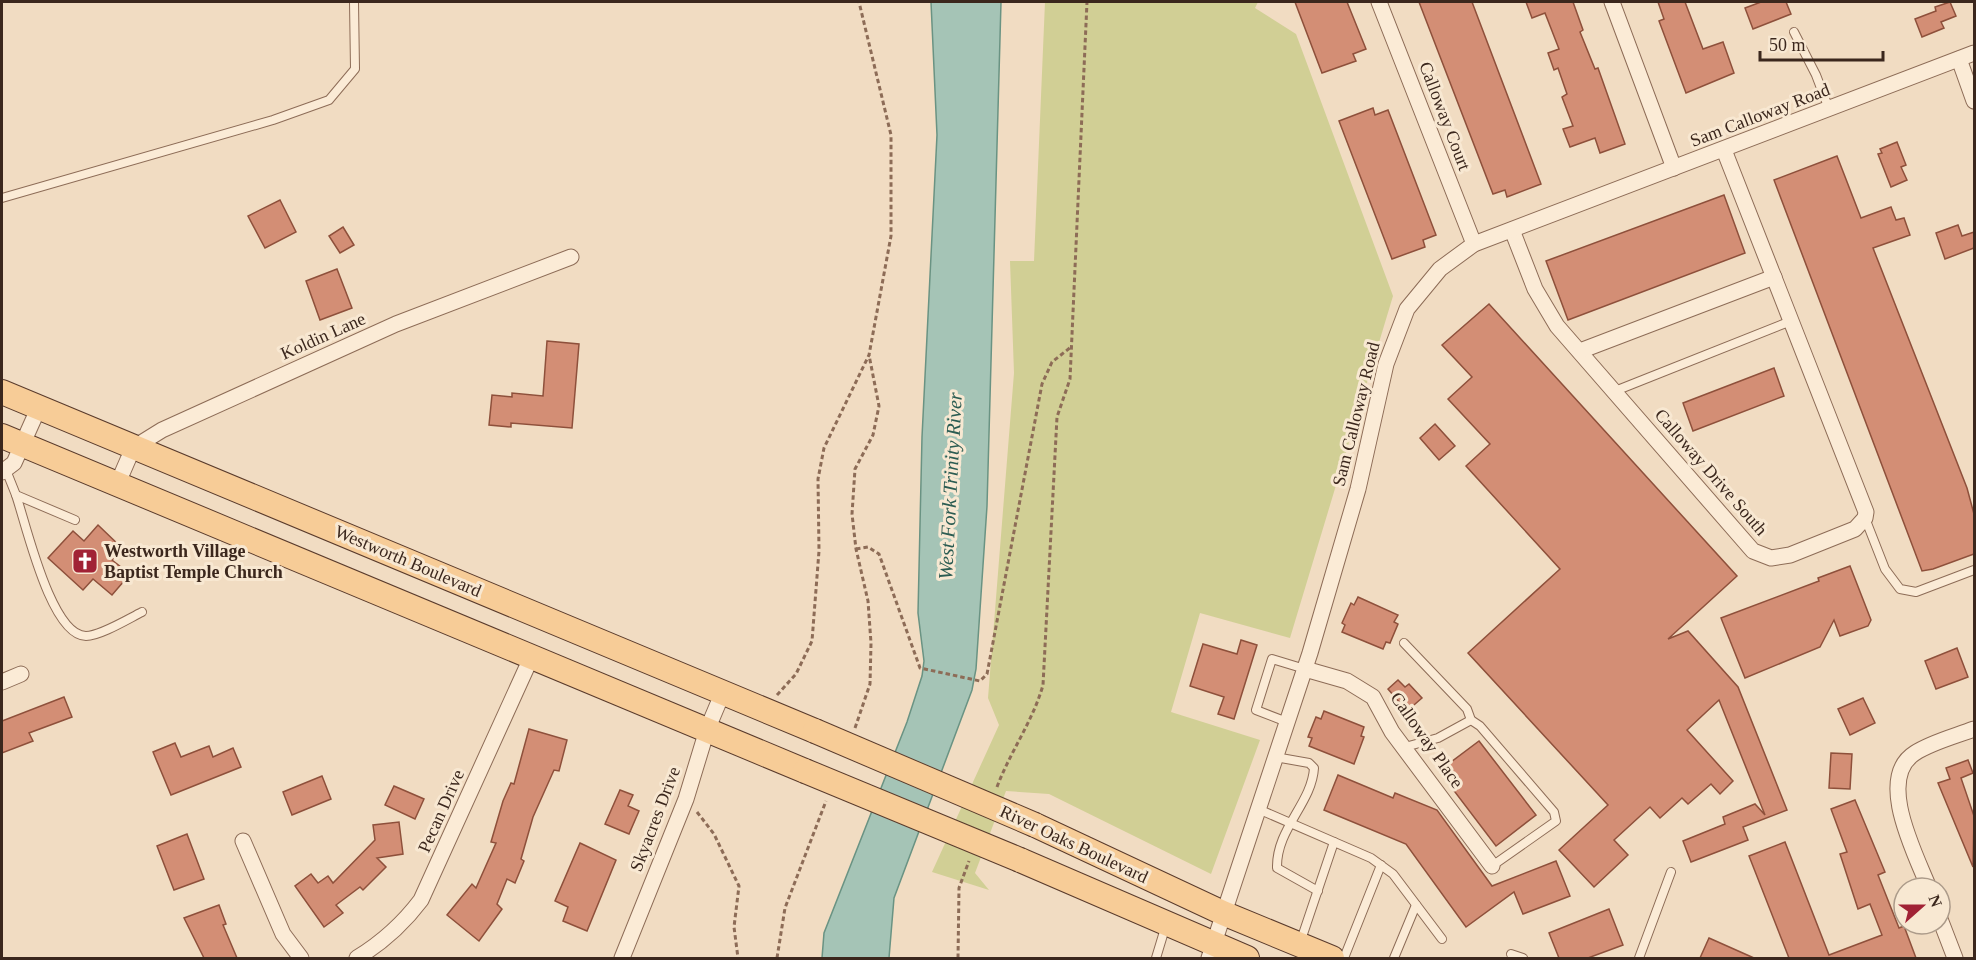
<svg xmlns="http://www.w3.org/2000/svg" width="1976" height="960" viewBox="0 0 1976 960" font-family="Georgia,serif">
	<style>
		.green { fill: #d1cf95 }
		.water { fill: #a5c4b6; stroke: #6a9383; stroke-width: 1.5 }
		.building { fill: #d38e75; stroke: #8e503b; stroke-width: 1.5 }
		.lines { fill: none; stroke-linecap: round; stroke-linejoin: round }
		.service-casing { stroke: #8d6c57; stroke-width: 10 }
		.minor-casing { stroke: #8d6c57; stroke-width: 17 }
		.primary-casing { stroke: #5a3b2c; stroke-width: 26 }
		.path { stroke: #8d6c57; stroke-width: 3; stroke-dasharray: 4.5 3; stroke-linecap: butt }
		.service { stroke: #fbebd6; stroke-width: 8 }
		.minor { stroke: #fbebd6; stroke-width: 15 }
		.primary { stroke: #f7cc97; stroke-width: 24 }
		.primary-bridge-casing { stroke: #5a3b2c; stroke-width: 26; stroke-linecap: butt }
		.primary-bridge { stroke: #f7cc97; stroke-width: 24 }
		.labels { text-anchor: middle; stroke-width: 6; stroke-linejoin: round; paint-order: stroke }
		.street-label { font-size: 18px; fill: #3b271d; stroke: #f8e8d2 }
		.poi-label { font-size: 18px; font-weight: bold; fill: #3b271d; stroke: #f8e8d2; text-anchor: start }
		.water-label { font-size: 20px; font-style: italic; fill: #2b5c52; stroke: #f8e8d2 }
	</style>
	<rect width="100%" height="100%" fill="#f1dcc2"/>
	<polygon class="green" points="1045,2 1258,2 1255,8 1296,34 1393,296 1290,638 1200,613 1171,712 1260,740 1211,874 1049,794 1006,791 975,873 989,890 932,872 999,725 988,698 1014,373 1010,261 1034,261"/>
	<polygon class="water" points="931,2 1001,2 987,506 976,669 972,690 894,898 889,958 822,958 824,933 907,722 922,676 924,661 918,613 922,437 937,135"/>
	<g class="building">
		<polygon points="1295,2 1347,2 1366,49 1353,54 1356,61 1322,73"/>
		<polygon points="1419,2 1472,2 1541,184 1507,197 1505,190 1493,194"/>
		<polygon points="1526,2 1573,2 1583,30 1580,32 1595,69 1598,68 1625,144 1600,153 1595,138 1570,147 1563,129 1573,126 1562,97 1567,94 1558,68 1554,70 1548,53 1559,49 1545,13 1532,18"/>
		<polygon points="1658,2 1685,2 1703,49 1723,42 1734,73 1686,93 1659,21 1664,19"/>
		<polygon points="1761,2 1786,2 1791,14 1753,29 1745,8"/>
		<polygon points="1950,2 1956,16 1941,22 1944,28 1922,37 1915,19 1936,11 1935,7"/>
		<polygon points="1373,108 1375,115 1388,110 1436,235 1423,240 1425,247 1392,259 1339,121"/>
		<polygon points="1897,142 1906,165 1901,167 1907,180 1891,187 1878,154 1882,153 1880,149"/>
		<polygon points="1837,156 1861,218 1891,207 1896,220 1904,218 1910,235 1873,248 1967,488 1974,514 1974,554 1933,569 1922,571 1774,180"/>
		<polygon points="1724,195 1745,253 1568,320 1546,261"/>
		<polygon points="280,200 296,232 265,248 248,216"/>
		<polygon points="1958,225 1962,236 1974,232 1974,248 1945,259 1936,233"/>
		<polygon points="343,227 354,245 340,253 329,236"/>
		<polygon points="337,269 352,308 320,320 306,281"/>
		<polygon points="1489,304 1737,576 1668,639 1688,631 1738,687 1787,810 1743,827 1748,840 1691,862 1683,841 1725,824 1723,817 1755,804 1765,815 1719,700 1687,730 1733,781 1720,794 1711,784 1688,804 1682,798 1660,818 1650,807 1614,840 1628,855 1594,887 1559,850 1608,805 1468,653 1560,569 1466,466 1490,444 1448,399 1472,377 1442,345"/>
		<polygon points="547,341 579,344 572,428 511,423 511,427 489,425 492,395 512,397 512,393 543,396"/>
		<polygon points="1774,368 1784,396 1693,431 1683,403"/>
		<polygon points="1435,424 1455,446 1439,460 1420,438"/>
		<polygon points="98,525 122,548 112,560 130,574 112,595 93,579 83,590 48,558 73,531 84,541"/>
		<polygon points="1850,566 1871,620 1868,626 1840,636 1834,620 1820,647 1745,678 1721,618 1819,581 1818,578"/>
		<polygon points="1358,597 1398,615 1394,622 1398,624 1390,643 1386,642 1383,649 1342,632 1345,625 1342,623 1351,603 1354,605"/>
		<polygon points="1241,640 1257,645 1234,719 1218,714 1224,697 1190,686 1203,644 1237,654"/>
		<polygon points="1957,648 1968,677 1936,689 1925,661"/>
		<polygon points="1398,680 1405,687 1409,684 1422,698 1407,711 1388,689"/>
		<polygon points="64,697 72,717 29,733 33,741 2,753 2,721"/>
		<polygon points="1863,698 1875,723 1850,735 1838,709"/>
		<polygon points="1324,711 1364,727 1361,736 1364,737 1354,764 1309,746 1312,738 1308,737 1316,717 1321,719"/>
		<polygon points="529,729 567,740 559,771 554,770 533,817 521,859 524,861 515,883 507,879 497,904 502,909 479,941 447,915 472,884 476,888 496,843 491,842 503,801 511,783 514,784"/>
		<polygon points="1479,741 1536,815 1496,846 1439,771"/>
		<polygon points="175,743 181,757 209,746 213,757 233,748 241,767 171,795 153,752"/>
		<polygon points="1831,753 1852,754 1850,789 1829,788"/>
		<polygon points="1968,760 1973,773 1961,778 1974,816 1973,867 1938,783 1950,779 1946,768"/>
		<polygon points="1338,775 1393,798 1395,793 1437,810 1492,886 1556,861 1570,896 1523,914 1514,892 1466,927 1406,844 1324,810"/>
		<polygon points="322,776 331,799 292,815 283,792"/>
		<polygon points="394,786 424,799 415,819 385,805"/>
		<polygon points="620,790 633,795 628,806 639,811 629,834 605,824"/>
		<polygon points="1855,800 1885,872 1878,875 1899,928 1904,926 1916,958 1789,958 1749,856 1785,842 1829,955 1882,935 1870,904 1858,909 1840,854 1847,852 1831,809"/>
		<polygon points="399,822 403,854 377,858 386,867 363,890 360,887 336,905 343,913 324,927 295,886 311,874 318,883 328,876 333,883 375,840 373,825"/>
		<polygon points="187,834 204,879 174,890 157,846"/>
		<polygon points="580,843 616,860 587,931 563,921 568,907 555,901"/>
		<polygon points="219,905 226,924 223,925 237,958 204,958 184,918"/>
		<polygon points="1609,909 1623,945 1588,958 1559,958 1549,933"/>
		<polygon points="1709,938 1754,958 1700,958"/>
	</g>
	<g class="lines">
		<defs>
			<g id="service">
				<polyline points="1794,32 1816,75 1829,109"/>
				<polyline points="2,198 273,120 329,100 355,69 354,2"/>
				<polyline points="1615,391 1791,321"/>
				<polyline points="6,470 16,495 75,520"/>
				<path d="M16 495C26 524 51 636 86 636 100 636 128 619 142 612"/>
				<polyline points="1865,518 1885,569 1900,589 1916,592 1974,570"/>
				<polyline points="1404,643 1467,709 1471,720 1438,738 1405,747"/>
				<polyline points="1471,720 1480,726 1554,812 1556,821 1492,866"/>
				<polyline points="1287,722 1256,710 1272,659 1305,669"/>
				<path d="M1275 757 1309 763 1314 768C1312 803 1276 829 1277 868L1318 891"/>
				<polyline points="1258,809 1371,858 1393,874 1442,939"/>
				<polyline points="1300,943 1334,842"/>
				<polyline points="1511,954 1523,958"/>
				<polyline points="1156,958 1166,925"/>
				<polyline points="1344,958 1381,865"/>
				<polyline points="1394,958 1416,905"/>
				<polyline points="1639,958 1671,872"/>
			</g>
			<g id="minor">
				<polyline points="1379,2 1474,244"/>
				<polyline points="1612,2 1674,168"/>
				<polyline points="1959,59 1974,101"/>
				<polyline points="1512,230 1535,289 1557,326 1753,551 1771,558 1790,555 1855,529 1865,518 1866,512 1724,150"/>
				<polyline points="1580,351 1774,277"/>
				<polyline points="2,472 14,463 39,407"/>
				<polyline points="117,485 133,448 162,430 396,324 571,257"/>
				<polyline points="1305,669 1347,681 1373,697 1392,732 1492,866"/>
				<polyline points="2,682 21,674"/>
				<polyline points="243,841 283,934 301,958"/>
				<path d="M1929 888C1916 855 1875 778 1915 753 1932 742 1956 736 1974 729"/>
				<polyline points="1940,919 1955,958"/>
				<path d="M357 958C383 942 403 924 421 900L531 658"/>
				<polyline points="622,958 686,799 707,730 723,692"/>
				<polyline points="1209,958 1310,653 1358,489 1386,364 1407,309 1440,269 1474,244 1974,53"/>
			</g>
			<g id="primary">
				<polyline points="2,392 815,731"/>
				<polyline points="2,436 805,771"/>
				<polyline points="1035,825 1223,913 1332,958"/>
				<polyline points="1020,860 1247,958"/>
			</g>
		</defs>
		<use href="#service" class="service-casing"/>
		<use href="#minor" class="minor-casing"/>
		<use href="#primary" class="primary-casing"/>
		<g class="path">
			<polyline points="856,549 868,547 879,554 920,668 980,681 987,674 1042,384 1052,362 1071,347"/>
			<polyline points="777,695 796,674 812,641 819,551 818,479 824,448 869,355 891,236 891,135 859,2"/>
			<polyline points="855,728 870,684 871,643 868,601 856,549 852,514 855,469 873,435 879,406 869,355"/>
			<path d="M997 787C1010 752 1033 721 1043 685L1057 417 1070 379 1087 2"/>
			<polyline points="697,812 714,834 739,886 734,927 738,958"/>
			<polyline points="777,958 785,908 826,801"/>
			<polyline points="958,958 959,888 969,861"/>
		</g>
		<use href="#service" class="service"/>
		<use href="#minor" class="minor"/>
		<use href="#primary" class="primary"/>
		<defs>
			<g id="primary-bridge">
				<polyline points="815,731 1035,825"/>
				<polyline points="805,771 1020,860"/>
			</g>
		</defs>
		<use href="#primary-bridge" class="primary-bridge-casing"/>
		<use href="#primary-bridge" class="primary-bridge"/>
	</g>
	<defs>
		<symbol id="church-square" viewBox="-11 -11 22 22"><rect x="-9" y="-9" width="18" height="18" rx="4" fill="#a12235" stroke="#f8e8d2"/><path d="M-1.2-6h2.4v3.5h3.3v2.4h-3.3V6h-2.4V-.1h-3.3v-2.4h3.3Z" fill="#fff"/></symbol>
	</defs>
	<g fill-rule="evenodd">
		<use href="#church-square" x="70" y="546" width="30" height="30"/>
	</g>
	<g class="labels">
		<g class="street-label">
			<text transform="translate(1760 115) rotate(-21)" y="6">Sam Calloway Road</text>
			<text transform="translate(1445 116) rotate(69)" y="6">Calloway Court</text>
			<text transform="translate(323 336) rotate(-24)" y="6">Koldin Lane</text>
			<text transform="translate(1356 414) rotate(-76)" y="6">Sam Calloway Road</text>
			<text transform="translate(1711 472) rotate(49)" y="6">Calloway Drive South</text>
			<text transform="translate(408 561) rotate(23)" y="6">Westworth Boulevard</text>
			<text transform="translate(1427 740) rotate(55)" y="6">Calloway Place</text>
			<text transform="translate(441 811) rotate(-66)" y="6">Pecan Drive</text>
			<text transform="translate(655 819) rotate(-69)" y="6">Skyacres Drive</text>
			<text transform="translate(1074 844) rotate(25)" y="6">River Oaks Boulevard</text>
		</g>
		<g class="poi-label">
			<text x="104" y="557">Westworth Village<tspan x="104" dy="21">Baptist Temple Church</tspan></text>
		</g>
		<g class="water-label">
			<text transform="translate(950 486) rotate(-87)" y="7">West Fork Trinity River</text>
		</g>
	</g>
	<rect width="1976" height="960" fill="none" stroke="#3b271d" stroke-width="6"/>
	<g transform="translate(1922 906) rotate(69)"><circle r="28" fill="#f8e8d2" stroke="#ac9b8a" stroke-width="1.5"/>
	<path d="M0-4.5L10 22L0 15L-10 22Z" fill="#a12235"/>
	<text y="-9" font-size="16" font-weight="bold" text-anchor="middle" fill="#3b271d">N</text>
	</g>
	<path d="M1760 51v9h123v-9" fill="none" stroke="#3b271d" stroke-width="3"/>
	<text x="1769" y="51" font-size="18" fill="#3b271d" stroke="#f8e8d2" stroke-width="4.5" paint-order="stroke">50 m</text>
</svg>
